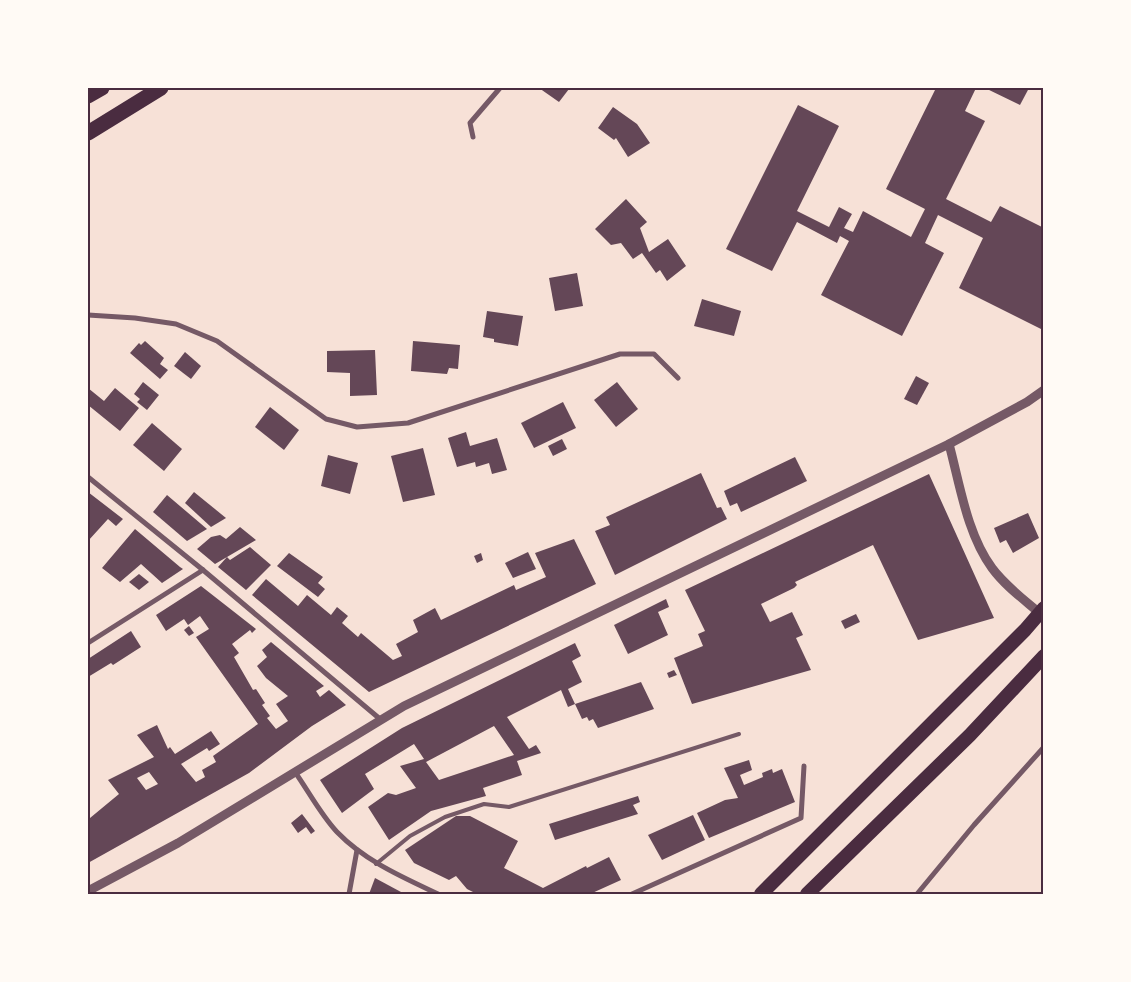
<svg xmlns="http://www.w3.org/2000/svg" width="1131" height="982" viewBox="0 0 1131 982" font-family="Signika,sans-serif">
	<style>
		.building { fill: #644757; fill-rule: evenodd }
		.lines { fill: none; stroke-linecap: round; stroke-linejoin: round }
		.service { stroke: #755966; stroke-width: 4 }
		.minor { stroke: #755966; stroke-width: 5 }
		.tertiary { stroke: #755966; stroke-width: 9 }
		.trunk { stroke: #4a2c40; stroke-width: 14 }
		.motorway { stroke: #4a2c40; stroke-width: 15 }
		.neatline { fill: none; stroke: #4a2c40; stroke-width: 2 }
	</style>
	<rect width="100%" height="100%" fill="#f7e1d7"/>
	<g class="building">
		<polygon points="539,88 568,88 569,89 559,102"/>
		<polygon points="936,88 976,88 965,111 985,121 946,199 991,222 1000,206 1044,228 1044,324 1041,329 959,288 983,238 938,215 925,243 944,253 902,336 821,295 849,241 840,236 837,243 797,222 772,271 726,249 798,105 839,126 797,211 829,227 839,207 852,214 844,228 853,232 863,211 911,237 925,209 886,189"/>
		<polygon points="985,88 1029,88 1020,105"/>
		<polygon points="613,107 637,124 650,143 628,157 616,138 614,140 598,128"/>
		<polygon points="626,199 647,222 640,228 649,252 668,239 686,266 667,281 660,270 656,273 642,253 633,259 621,243 611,245 595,229"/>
		<polygon points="577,273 583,306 555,311 549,278"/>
		<polygon points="702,299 741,311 734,336 694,326"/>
		<polygon points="487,311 523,316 518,346 494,342 494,339 483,337"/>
		<polygon points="145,341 164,358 160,364 168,370 160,379 130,353 139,343 141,345"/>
		<polygon points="413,341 460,345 458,369 449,368 447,374 411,371"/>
		<polygon points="375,350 377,395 350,396 350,373 327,372 327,351"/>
		<polygon points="185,352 201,366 191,379 174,366"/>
		<polygon points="916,376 929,383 917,405 904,399"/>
		<polygon points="143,382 159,395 147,410 137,402 140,399 134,394"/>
		<polygon points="617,382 638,409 616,427 594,400"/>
		<polygon points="88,388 104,401 115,388 139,408 120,431 88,405"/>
		<polygon points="563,402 576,428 534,448 521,423"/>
		<polygon points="270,407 299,430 284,450 255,427"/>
		<polygon points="152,423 182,449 164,471 133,445"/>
		<polygon points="466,432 470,446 497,438 507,470 492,474 489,463 476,467 475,462 457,467 448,438"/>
		<polygon points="562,439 567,449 553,456 548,446"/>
		<polygon points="423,448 435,495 403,502 391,456"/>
		<polygon points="328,455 358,463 350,494 321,486"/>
		<polygon points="795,457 807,481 741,512 737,503 730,506 724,491"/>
		<polygon points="701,473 717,508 721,507 727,519 615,575 595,531 610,525 606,517"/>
		<polygon points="929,474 994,618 918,640 873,545 795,582 797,585 794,588 761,604 770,622 792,612 803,635 796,638 811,670 692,704 674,658 703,646 698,634 705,631 685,590"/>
		<polygon points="88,492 123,519 116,526 108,519 88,541"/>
		<polygon points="194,492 226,518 211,527 185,503"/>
		<polygon points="167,495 207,529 187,541 153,512"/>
		<polygon points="1028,513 1039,538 1013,553 1006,540 1000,543 994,528"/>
		<polygon points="240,527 256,540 227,557 230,560 250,547 271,565 246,590 218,567 227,557 215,564 197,549 211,537 220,535 226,539"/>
		<polygon points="135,529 180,567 183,569 162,583 141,564 120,582 102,568"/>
		<polygon points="574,539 596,584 369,692 252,595 266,579 298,606 307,595 331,615 337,607 348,616 342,623 358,637 361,633 393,660 402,656 396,644 418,632 413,620 435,608 441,620 514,585 516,590 546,577 535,553"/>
		<polygon points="528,552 536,569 513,578 505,563"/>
		<polygon points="289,553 323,577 318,583 325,589 318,597 277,566"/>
		<polygon points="481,553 483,560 477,563 474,556"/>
		<polygon points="139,574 149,582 139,590 129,582"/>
		<path d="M201 586 256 629 252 633 250 630 232 644 239 653 234 657 253 690 256 689 265 703 262 705 270 716 267 718 276 729 288 721 276 704 288 696 266 678 257 666 267 657 262 650 271 642 324 686 316 691 320 697 329 690 346 705 312 726 249 773 88 863V815L90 818 119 794 108 780 154 757 137 735 157 725 168 749 170 747 175 754 211 731 220 744 209 751 207 748 181 764 196 782 205 777 202 770 216 762 213 756 258 724 196 637 209 629 200 616 188 625 184 619 166 631 156 615ZM149 772 158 784 146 790 137 778Z"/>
		<polygon points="666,599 669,607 658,612 668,635 628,654 614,625"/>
		<polygon points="856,614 860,622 845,629 841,621"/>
		<polygon points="189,626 194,633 189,636 184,630"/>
		<polygon points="131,631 141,647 113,665 111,663 88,677 88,659"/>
		<path d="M575 643 581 656 572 661 582 682 568 689 575 704 568 707 561 690 507 717 529 749 536 745 541 753 517 761 522 775 483 788 486 796 431 811 389 840 368 807 388 793 396 795 416 788 400 766 424 759 414 744 365 774 374 789 342 813 320 780 402 728ZM494 726 514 755 439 780 426 762Z"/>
		<polygon points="674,670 677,675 669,678 667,673"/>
		<polygon points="641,682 654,709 598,728 593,719 589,721 587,717 582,719 575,704"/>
		<polygon points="749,760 752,770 740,775 744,785 763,777 762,773 772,769 773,773 782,769 795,802 709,838 697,813 725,800 738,798 724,768"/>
		<polygon points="638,796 640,802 633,805 638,814 555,840 549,824"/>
		<polygon points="302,814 315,831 311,834 306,827 298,833 291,823"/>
		<polygon points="693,815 705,840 662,860 648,835"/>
		<polygon points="456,816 470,816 518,841 504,868 543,888 586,866 587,868 609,857 621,880 590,894 477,894 467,889 456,876 449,880 414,863 405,850"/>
		<polygon points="375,878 401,892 400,894 369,894"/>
	</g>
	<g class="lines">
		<polyline class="service" points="376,864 410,836 445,817 484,804 509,807 739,734"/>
		<g class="minor">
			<polyline points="473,137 470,123 500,88"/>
			<polyline points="88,315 135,318 176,324 217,341 326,419 357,427 408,423 620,354 654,354 678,378"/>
			<polyline points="88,477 203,570 380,719"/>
			<polyline points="88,643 203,570"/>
			<path d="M295 772C309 792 321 815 337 832 365 861 402 877 438 894"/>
			<polyline points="349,894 357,850"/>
			<polyline points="632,894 801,818 804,766"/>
			<polyline points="917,894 974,825 1044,747"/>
		</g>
		<g class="tertiary">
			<path d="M949 444C960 485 967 534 992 568 1006 587 1026 601 1043 616"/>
			<polyline points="88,891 178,843 404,706 949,444 1027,402 1044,390"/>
		</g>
		<g class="trunk">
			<polyline points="761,894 1025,630 1044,608"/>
			<polyline points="807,894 970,735 1044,656"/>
		</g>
		<g class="motorway">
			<polyline points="88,96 102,88"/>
			<polyline points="88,133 161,88"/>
		</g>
	</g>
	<rect width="1131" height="982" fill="none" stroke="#fffaf5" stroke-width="178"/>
	<rect x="89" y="89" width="953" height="804" class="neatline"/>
</svg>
